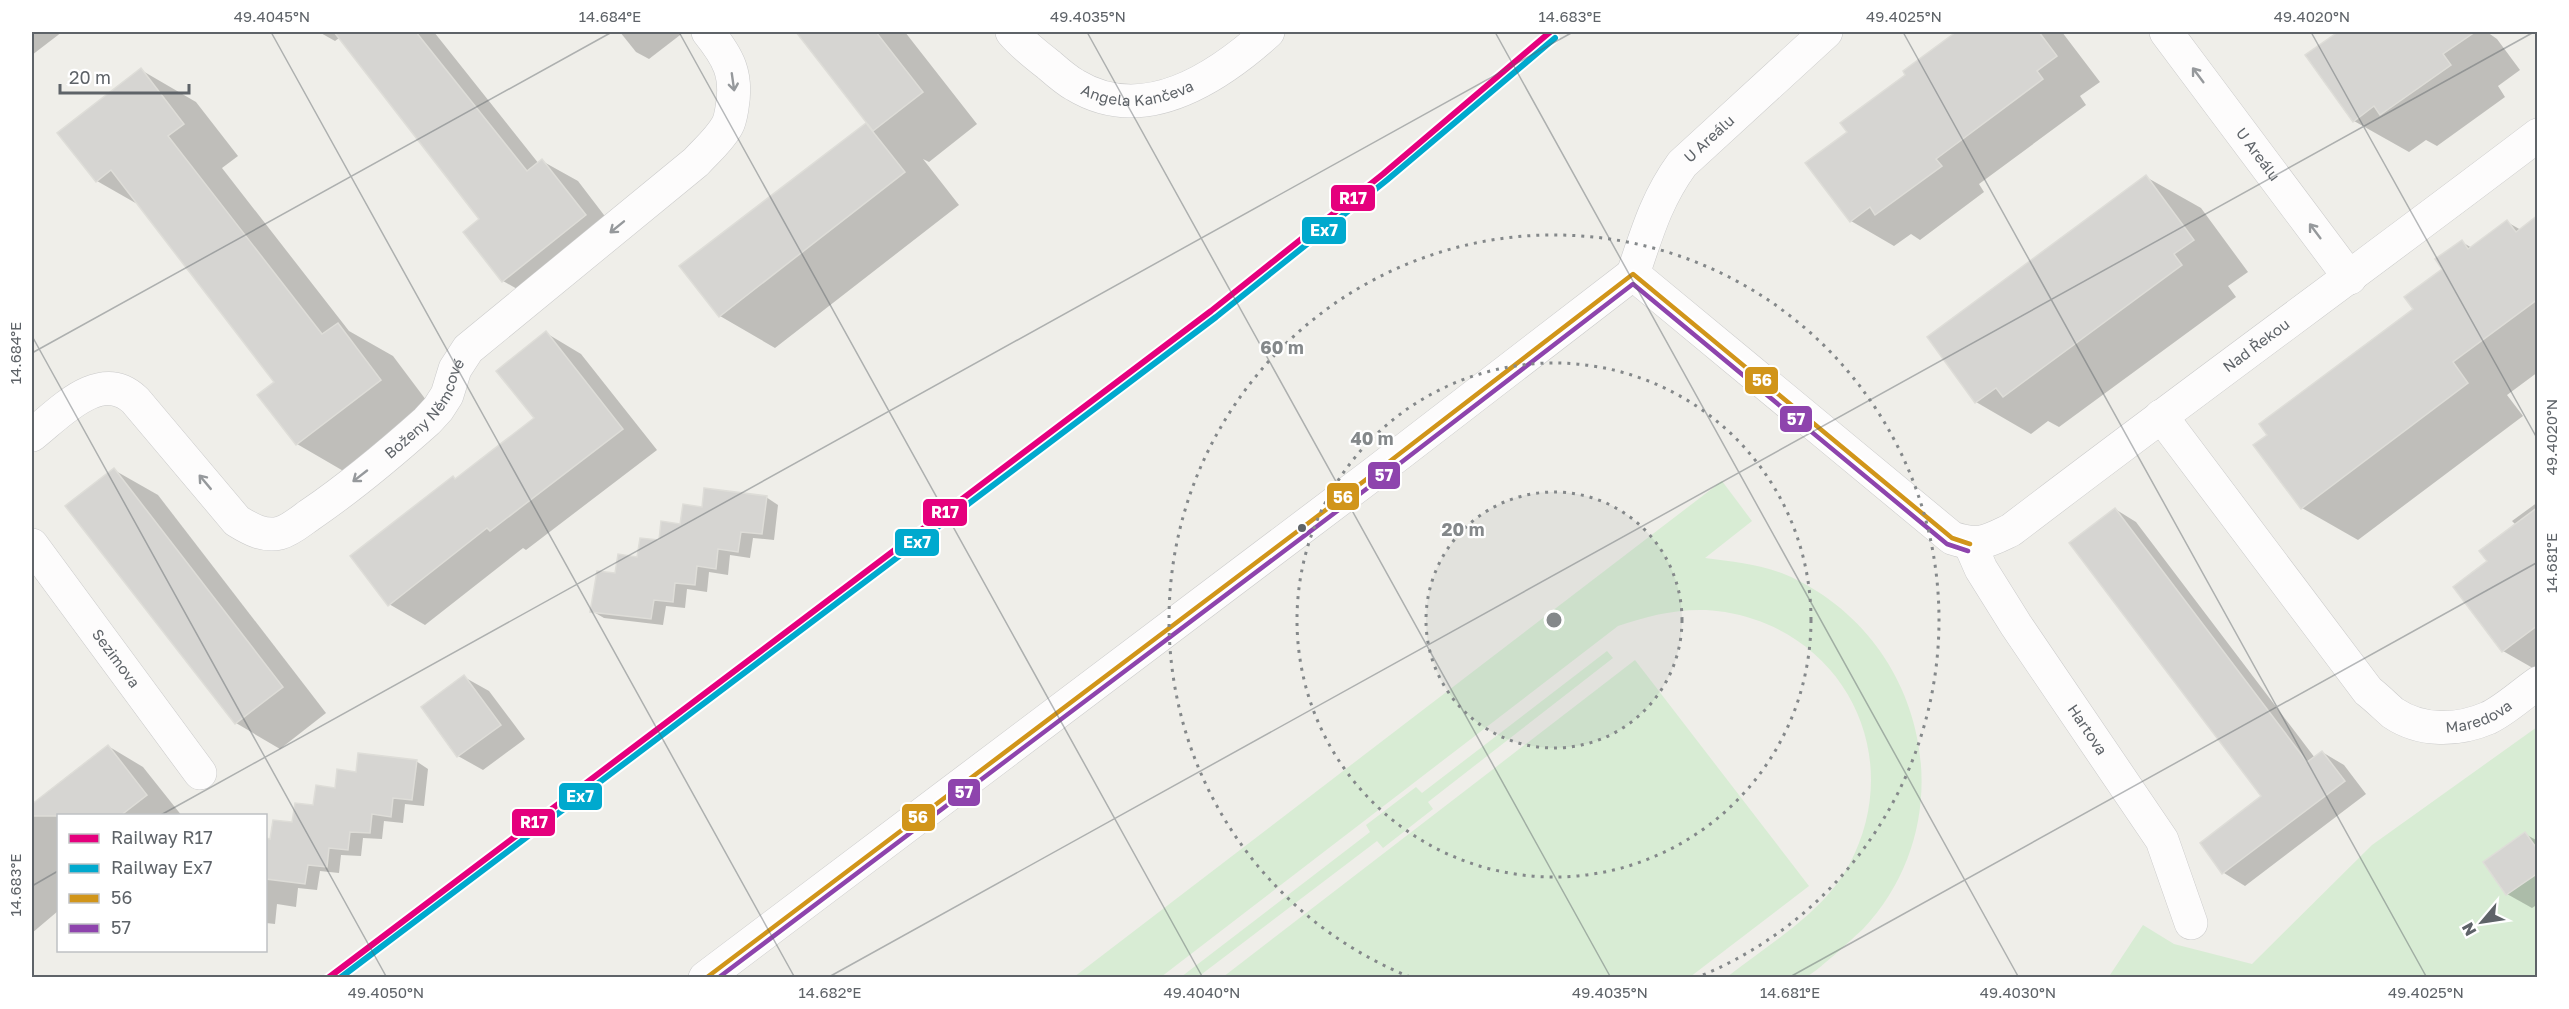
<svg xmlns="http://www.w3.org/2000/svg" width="2569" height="1009" viewBox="0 0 2569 1009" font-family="'Golos Text',sans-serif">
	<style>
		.green { fill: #d8ecd4 }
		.shadow { fill: #0003 }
		.building { fill: #d6d5d2; stroke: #deddd8; stroke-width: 1.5 }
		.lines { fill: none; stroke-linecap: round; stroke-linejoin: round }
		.minor-casing { stroke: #cacaca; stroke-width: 34 }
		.minor { stroke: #fdfcfc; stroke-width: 33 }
		.bus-1-casing { stroke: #fff; stroke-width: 9 }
		.bus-2-casing { stroke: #fff; stroke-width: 9 }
		.bus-1 { stroke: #d1951a; stroke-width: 4.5 }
		.bus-2 { stroke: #8e44ad; stroke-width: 4.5 }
		.rail-1-casing { stroke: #fff; stroke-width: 10 }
		.rail-2-casing { stroke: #fff; stroke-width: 10 }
		.rail-1 { stroke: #e5007d; stroke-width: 6 }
		.rail-2 { stroke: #00a9ce; stroke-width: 6 }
		.oneway { stroke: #96999c }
		.ticks { fill: none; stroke: #5e6368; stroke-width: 1.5; stroke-opacity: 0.45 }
		.ring { fill: none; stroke: #84888a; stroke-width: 3; stroke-dasharray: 3 6 }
		.bus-dot { fill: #5e6368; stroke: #fff; stroke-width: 2 }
		.labels { text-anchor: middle; stroke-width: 4.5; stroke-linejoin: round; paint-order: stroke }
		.street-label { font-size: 15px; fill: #5e6368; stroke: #fff }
		.centre { fill: #84888a; stroke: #fff; stroke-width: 3 }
		.ring-label { font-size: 18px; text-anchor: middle; font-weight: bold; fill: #84888a; stroke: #fff; stroke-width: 4.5; stroke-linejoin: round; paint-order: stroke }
		.line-badge { stroke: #fff; stroke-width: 2 }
		.badge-label { font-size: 16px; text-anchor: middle; font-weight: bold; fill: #fff }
		.neatline { fill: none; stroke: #5e6368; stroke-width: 2 }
		.ticks-label { font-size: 15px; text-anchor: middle; fill: #5e6368 }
	</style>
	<rect width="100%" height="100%" fill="#efeee9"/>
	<g class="green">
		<path d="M1722 481 1752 521 1705 558C1737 562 1768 565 1797 580 1928 645 1965 821 1863 929 1853 938 1815 974 1804 978 1799 979 1791 978 1785 978 1766 978 1746 978 1727 977 1769 944 1823 913 1849 865 1907 757 1845 632 1725 612 1688 606 1653 614 1618 626L1161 977H1074Z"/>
		<polygon points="1607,651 1613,658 1428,802 1433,809 1383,848 1377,841 1198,977 1181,977 1370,832 1366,825 1416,787 1422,793"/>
		<polygon points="1635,660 1809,886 1690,977 1223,977"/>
		<polygon points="2537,727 2537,977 2108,978 2143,925 2174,944 2252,964 2372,845"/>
	</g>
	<g class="shadow">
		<polygon points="32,32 62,32 32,55"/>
		<polygon points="319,32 434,32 539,164 542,161 578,181 620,236 538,301 503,281 481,220 339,38 335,41"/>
		<polygon points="620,32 684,32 649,59 636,52"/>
		<polygon points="798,32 905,32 977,124 929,162 923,159 959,205 775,348 720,316 866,125 872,128"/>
		<polygon points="1959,32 2062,32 2100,82 2080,96 2086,105 1979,184 1984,192 1920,240 1911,234 1894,246 1851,221 1849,132 1907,75 1905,72"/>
		<polygon points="2339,32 2487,32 2497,39 2520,70 2498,86 2505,97 2437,146 2426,140 2409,152 2354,121 2307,56"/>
		<polygon points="141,70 196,102 238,156 222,168 349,331 393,356 435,412 352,476 297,444 276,382 139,205 97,181"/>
		<polygon points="2146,177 2201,208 2248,272 2228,286 2236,297 2059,427 2048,421 2031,434 1976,402"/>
		<polygon points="2538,217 2538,372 2507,395 2523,416 2358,540 2302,508 2269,435 2415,309 2462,242 2472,248 2507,222 2521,230"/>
		<polygon points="546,333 581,354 657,450 526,550 523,548 425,625 389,604 536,418"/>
		<polygon points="114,470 158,495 326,713 280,749 236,723"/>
		<polygon points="766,497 778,505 774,540 753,538 750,558 730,555 728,575 709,572 707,592 687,589 685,608 666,606 663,625 604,618 592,611 617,575 703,509"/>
		<polygon points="2538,502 2538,671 2503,651 2489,561 2516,525 2512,521"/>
		<polygon points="2115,509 2136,522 2315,758 2322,752 2344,765 2366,794 2245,886 2224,873 2202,844 2263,796"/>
		<polygon points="464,677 489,691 525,739 483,770 458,756"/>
		<polygon points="108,746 143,767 182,816 58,816 58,911 32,933 32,806"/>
		<polygon points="416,761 428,769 424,806 405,804 403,823 384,821 382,839 363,838 361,856 341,855 339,873 320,871 317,890 298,888 296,907 277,904 275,924 266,923 266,840 272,840 357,773"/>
		<polygon points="2525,834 2538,841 2538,904 2532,908 2507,894"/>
	</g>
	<g class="building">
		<polygon points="334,32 416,32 527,171 542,159 586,215 502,282 463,232 479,219"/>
		<polygon points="796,32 876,32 923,92 873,131"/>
		<polygon points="1956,32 2039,32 2057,56 2037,71 2043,79 1936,159 1942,166 1875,215 1870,207 1850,222 1805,163 1847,132 1840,123 1905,75 1903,71"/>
		<polygon points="2338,32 2475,32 2443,54 2451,65 2380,115 2374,106 2353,122 2305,55"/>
		<polygon points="141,68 184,124 168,136 322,334 338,323 381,380 296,445 257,395 274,382 111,170 96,182 57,133"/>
		<polygon points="866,123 905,172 719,317 679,266"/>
		<polygon points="2146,175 2194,240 2174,254 2182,265 2003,397 1996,388 1975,403 1927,337"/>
		<polygon points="2538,215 2538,299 2453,362 2468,383 2301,509 2253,445 2267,435 2259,424 2413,309 2404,297 2442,269 2435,259 2462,240 2468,249 2507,220 2516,232"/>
		<polygon points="546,331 623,429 490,531 487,528 388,606 350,556 453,476 455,479 534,418 496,371"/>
		<polygon points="114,468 283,687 235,724 65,506"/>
		<polygon points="704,488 767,496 762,534 741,532 738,552 718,549 716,569 697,566 695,585 675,583 673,602 654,600 651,619 590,612 597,571 615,573 618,554 637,557 640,538 659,540 661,521 680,524 683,504 702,507"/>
		<polygon points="2538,507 2538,625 2502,652 2453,587 2487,561 2479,551"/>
		<polygon points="2115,508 2307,762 2322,751 2345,781 2222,874 2200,843 2261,796 2069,543"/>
		<polygon points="464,675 501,725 457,757 421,707"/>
		<polygon points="108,745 147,795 120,816 32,816 32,804"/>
		<polygon points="358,753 417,760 412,800 393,798 391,817 372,814 370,833 350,832 348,850 329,848 327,867 308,865 305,884 266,879 266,838 270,839 273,820 292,822 295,803 313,805 316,785 335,788 337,769 356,772"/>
		<polygon points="2525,832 2538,850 2538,873 2506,895 2483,862"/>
	</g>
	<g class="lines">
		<defs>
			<g id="minor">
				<path id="s1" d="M1012 32C1023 45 1036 55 1049 65 1057 72 1066 80 1075 85 1144 127 1217 78 1268 32"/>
				<path id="s2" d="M2166 32 2350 278"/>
				<path id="s3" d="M1633 274 1952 538C1979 547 1986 542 2011 530 2185 397 2363 268 2538 135"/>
				<path id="s4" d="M1633 274C1647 233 1656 200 1682 164L1826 32"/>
				<path id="s5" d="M2161 416 2368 691C2377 698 2385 706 2393 713 2421 732 2458 731 2488 718 2505 710 2522 694 2538 683"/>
				<path id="s6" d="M32 435C59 414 100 367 135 400L237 521C250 529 264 537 280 533 291 530 302 520 311 514 352 486 390 454 427 421L438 409 447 395 455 369 468 349 696 162C707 150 719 140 727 126 730 121 731 114 732 108 738 74 728 57 708 32"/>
				<path id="s7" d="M1970 544 1981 569 2016 625 2162 840 2191 923"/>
				<path id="s8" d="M32 545 200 773"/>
				<polyline points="705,978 1372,475 1633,274"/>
			</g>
		</defs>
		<use href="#minor" class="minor-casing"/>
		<use href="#minor" class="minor"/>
		<defs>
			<polyline id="bus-1" points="706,978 1372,475 1633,274 1952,538 1970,544"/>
			<polyline id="bus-2" points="718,978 1377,481 1633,284 1947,544 1968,551"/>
		</defs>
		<use href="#bus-1" class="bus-1-casing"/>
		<use href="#bus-2" class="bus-2-casing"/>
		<use href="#bus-1" class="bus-1"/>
		<use href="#bus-2" class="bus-2"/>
		<defs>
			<polyline id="rail-1" points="328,978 1211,311 1383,174 1550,32"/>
			<polyline id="rail-2" points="340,978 1216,317 1387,180 1555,38"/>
		</defs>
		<use href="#rail-1" class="rail-1-casing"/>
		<use href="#rail-2" class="rail-2-casing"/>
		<use href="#rail-1" class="rail-1"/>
		<use href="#rail-2" class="rail-2"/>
	</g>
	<defs><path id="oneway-shaft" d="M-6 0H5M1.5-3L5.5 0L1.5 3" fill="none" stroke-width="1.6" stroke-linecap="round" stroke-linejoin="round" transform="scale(1.5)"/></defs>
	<g class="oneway">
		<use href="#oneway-shaft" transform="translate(2198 75) rotate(-127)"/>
		<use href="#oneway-shaft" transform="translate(733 82) rotate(82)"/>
		<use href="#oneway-shaft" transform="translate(617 227) rotate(141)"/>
		<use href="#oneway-shaft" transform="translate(2315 231) rotate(-127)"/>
		<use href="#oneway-shaft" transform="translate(360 476) rotate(142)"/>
		<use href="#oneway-shaft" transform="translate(205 482) rotate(-130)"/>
	</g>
	<path class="ticks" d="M271 32 795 978M679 32 1203 978M1087 32 1611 978M1495 32 2019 978M1903 32 2427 978M2311 32 2538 440M32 336 387 978M32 353 612 32M159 816 1573 32M32 886 58 871M827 978 2534 32M1788 978 2538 562"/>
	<circle cx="1554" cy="620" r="128" fill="#84888a" fill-opacity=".12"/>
	<g class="ring">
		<circle cx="1554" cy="620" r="128"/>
		<circle cx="1554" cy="620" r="257"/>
		<path d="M1410 977A385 385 0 1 1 1698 977"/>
	</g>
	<circle class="bus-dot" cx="1302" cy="528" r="5"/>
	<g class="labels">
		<g class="street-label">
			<text dy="5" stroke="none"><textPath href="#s1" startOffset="148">Angela Kančeva</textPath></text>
			<text dy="5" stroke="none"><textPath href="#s4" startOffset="158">U Areálu</textPath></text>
			<text dy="5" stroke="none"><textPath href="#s2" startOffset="153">U Areálu</textPath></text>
			<text dy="5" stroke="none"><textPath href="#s3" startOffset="783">Nad Řekou</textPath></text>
			<text dy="5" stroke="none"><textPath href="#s6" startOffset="519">Boženy Němcové</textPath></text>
			<text dy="5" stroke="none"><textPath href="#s8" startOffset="141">Sezimova</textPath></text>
			<text dy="5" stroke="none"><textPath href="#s5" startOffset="468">Maredova</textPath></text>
			<text dy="5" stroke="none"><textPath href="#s7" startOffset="220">Hartova</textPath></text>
		</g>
	</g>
	<circle cx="1554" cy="620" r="9" class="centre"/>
	<g class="ring-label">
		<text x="1282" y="354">60 m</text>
		<text x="1372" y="445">40 m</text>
		<text x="1463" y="536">20 m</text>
	</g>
	<g class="line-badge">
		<rect x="1330" y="184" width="46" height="28" rx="6" fill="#e5007d"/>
		<rect x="1301" y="216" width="46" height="29" rx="6" fill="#00a9ce"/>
		<rect x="1744" y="366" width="35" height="29" rx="6" fill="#d1951a"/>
		<rect x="1779" y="405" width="34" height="28" rx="6" fill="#8e44ad"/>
		<rect x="1367" y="461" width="34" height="29" rx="6" fill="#8e44ad"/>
		<rect x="1326" y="482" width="34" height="29" rx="6" fill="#d1951a"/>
		<rect x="922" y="498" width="46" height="29" rx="6" fill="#e5007d"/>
		<rect x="894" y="528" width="46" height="29" rx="6" fill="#00a9ce"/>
		<rect x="947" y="778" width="34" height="29" rx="6" fill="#8e44ad"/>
		<rect x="558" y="782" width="45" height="29" rx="6" fill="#00a9ce"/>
		<rect x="901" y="803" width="35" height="29" rx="6" fill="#d1951a"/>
		<rect x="511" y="808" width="45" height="29" rx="6" fill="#e5007d"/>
	</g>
	<g class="badge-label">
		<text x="1353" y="204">R17</text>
		<text x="1324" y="236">Ex7</text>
		<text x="1762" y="386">56</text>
		<text x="1796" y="425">57</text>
		<text x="1384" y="481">57</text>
		<text x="1343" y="503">56</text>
		<text x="945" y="518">R17</text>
		<text x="917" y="548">Ex7</text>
		<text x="964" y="798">57</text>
		<text x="580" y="802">Ex7</text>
		<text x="918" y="823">56</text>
		<text x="534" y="828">R17</text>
	</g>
	<rect width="2569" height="1009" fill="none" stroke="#ffffff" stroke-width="66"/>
	<rect x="57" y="814" width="210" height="138" fill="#ffffff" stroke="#bfc1c3" stroke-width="1.5"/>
	<rect x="69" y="834" width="30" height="9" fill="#e5007d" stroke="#bfc1c3" stroke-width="1.5"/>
	<text x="111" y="844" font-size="18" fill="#5e6368">Railway R17</text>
	<rect x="69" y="864" width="30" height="9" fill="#00a9ce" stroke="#bfc1c3" stroke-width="1.5"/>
	<text x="111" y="874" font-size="18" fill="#5e6368">Railway Ex7</text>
	<rect x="69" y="894" width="30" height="9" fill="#d1951a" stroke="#bfc1c3" stroke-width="1.5"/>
	<text x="111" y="904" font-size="18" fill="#5e6368">56</text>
	<rect x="69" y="924" width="30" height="9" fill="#8e44ad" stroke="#bfc1c3" stroke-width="1.5"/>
	<text x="111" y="934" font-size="18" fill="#5e6368">57</text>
	<g transform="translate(2482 922) rotate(241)" stroke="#ffffff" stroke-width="4.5" paint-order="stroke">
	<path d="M0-4.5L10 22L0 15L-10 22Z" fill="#5e6368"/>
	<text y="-9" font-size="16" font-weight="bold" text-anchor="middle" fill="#5e6368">N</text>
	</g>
	<path d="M60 84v9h129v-9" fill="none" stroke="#5e6368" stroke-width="3"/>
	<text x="69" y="84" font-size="18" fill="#5e6368" stroke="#ffffff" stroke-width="4.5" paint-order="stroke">20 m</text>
	<rect x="33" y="33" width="2503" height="943" class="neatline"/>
	<g class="ticks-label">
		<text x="272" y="22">49.4045°N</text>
		<text x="610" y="22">14.684°E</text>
		<text x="1088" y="22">49.4035°N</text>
		<text x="1570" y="22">14.683°E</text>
		<text x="1904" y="22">49.4025°N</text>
		<text x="2312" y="22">49.4020°N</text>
		<text transform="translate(16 353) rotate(-90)" y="5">14.684°E</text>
		<text transform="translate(2552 437) rotate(-90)" y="5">49.4020°N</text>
		<text transform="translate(2552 563) rotate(-90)" y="5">14.681°E</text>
		<text transform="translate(16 885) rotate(-90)" y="5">14.683°E</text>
		<text x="386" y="998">49.4050°N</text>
		<text x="830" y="998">14.682°E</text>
		<text x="1202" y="998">49.4040°N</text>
		<text x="1610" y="998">49.4035°N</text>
		<text x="1790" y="998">14.681°E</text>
		<text x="2018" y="998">49.4030°N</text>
		<text x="2426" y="998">49.4025°N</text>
	</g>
</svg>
